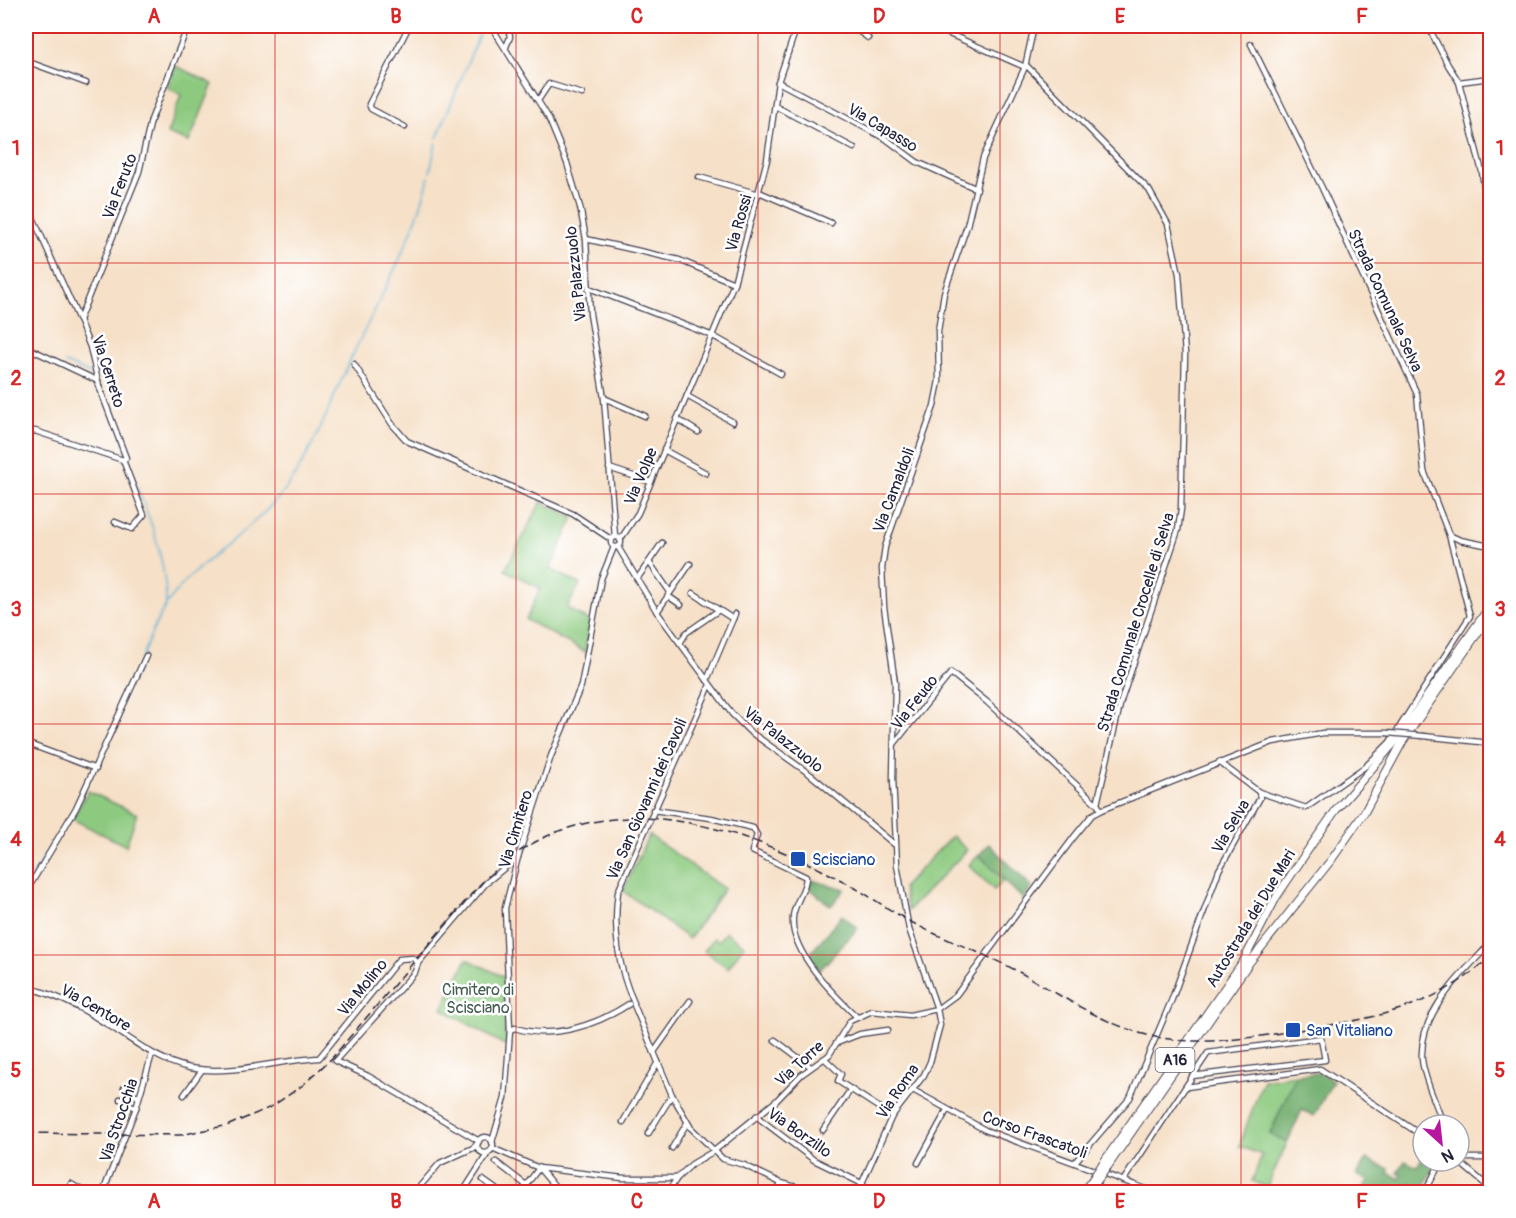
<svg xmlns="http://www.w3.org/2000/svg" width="1516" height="1218" viewBox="0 0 1516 1218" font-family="Pangolin,sans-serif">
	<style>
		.green { fill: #8dca80; stroke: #58765e; stroke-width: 1.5 }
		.forest { fill: #72ae6e; stroke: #4a6854; stroke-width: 1.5 }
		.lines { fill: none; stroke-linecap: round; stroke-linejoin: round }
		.stream { stroke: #5ab4d8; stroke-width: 1.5 }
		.minor-casing { stroke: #423e50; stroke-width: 7 }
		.highway-casing { stroke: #423e50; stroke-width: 9 }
		.minor { stroke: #fff; stroke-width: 4.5 }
		.highway { stroke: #fff; stroke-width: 7 }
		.rail { stroke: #22223b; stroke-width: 1.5; stroke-dasharray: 9 4.5; stroke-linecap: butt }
		.minor-bridge-casing { stroke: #423e50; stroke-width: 7; stroke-linecap: butt }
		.highway-bridge-casing { stroke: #423e50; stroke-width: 9; stroke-linecap: butt }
		.minor-bridge { stroke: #fff; stroke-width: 4.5 }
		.highway-bridge { stroke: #fff; stroke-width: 7 }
		.grid { fill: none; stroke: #d62828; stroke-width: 1.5; stroke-opacity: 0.55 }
		.transit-dot { fill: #1a4fb4; stroke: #fff; stroke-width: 2 }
		.labels { text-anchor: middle; stroke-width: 5; stroke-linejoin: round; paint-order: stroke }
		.shield { fill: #fff; stroke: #646476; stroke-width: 1.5 }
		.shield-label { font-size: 15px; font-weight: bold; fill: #22223b }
		.street-label { font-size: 16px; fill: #22223b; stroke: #fff }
		.transit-label { font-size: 16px; fill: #164399; stroke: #fff; text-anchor: start }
		.park-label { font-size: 16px; fill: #475d53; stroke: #fff }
		.neatline { fill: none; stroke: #d62828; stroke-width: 2 }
		.grid-label { font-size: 20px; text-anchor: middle; font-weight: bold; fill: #d62828 }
	</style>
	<rect width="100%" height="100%" fill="#fff"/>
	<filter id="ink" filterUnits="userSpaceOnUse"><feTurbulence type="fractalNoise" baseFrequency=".0167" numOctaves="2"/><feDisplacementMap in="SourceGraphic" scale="12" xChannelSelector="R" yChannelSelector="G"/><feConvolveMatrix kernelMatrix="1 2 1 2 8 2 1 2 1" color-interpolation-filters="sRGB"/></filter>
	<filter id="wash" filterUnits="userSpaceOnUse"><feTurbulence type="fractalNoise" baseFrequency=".008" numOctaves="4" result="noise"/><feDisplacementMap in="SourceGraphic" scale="24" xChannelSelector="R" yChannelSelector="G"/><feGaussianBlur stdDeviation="1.35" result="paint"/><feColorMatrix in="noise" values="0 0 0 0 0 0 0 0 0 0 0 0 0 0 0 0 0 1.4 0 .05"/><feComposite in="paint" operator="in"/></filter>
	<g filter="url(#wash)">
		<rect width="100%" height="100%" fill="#f6e0c7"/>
		<g class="green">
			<polygon points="176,66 213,84 189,142 167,134 181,95 167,87"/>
			<polygon points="541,502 574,517 550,569 580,584 567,608 590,621 585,652 526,620 540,588 505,570"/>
			<polygon points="88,791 137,814 126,846 72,819"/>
			<polygon points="649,835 724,889 689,939 623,891"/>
			<polygon points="952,836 967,850 908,911 903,887"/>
			<polygon points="979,855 1004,880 994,890 969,865"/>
			<polygon points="726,932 744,945 728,968 704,951 714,938 718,941"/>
			<polygon points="467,959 504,977 506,1046 442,1009"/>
			<polygon points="1296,1075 1270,1134 1287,1143 1267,1187 1252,1181 1262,1155 1239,1146 1263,1080"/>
		</g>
		<g class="forest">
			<polygon points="989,844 1032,887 1023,899 979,855"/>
			<polygon points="811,880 845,889 831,906 808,887"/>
			<polygon points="842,915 858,928 819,971 809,955"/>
			<polygon points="1319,1073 1333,1081 1314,1116 1302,1110 1287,1143 1270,1134 1296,1075"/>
			<polygon points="1366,1159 1389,1169 1388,1173 1400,1179 1402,1175 1398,1173 1405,1161 1417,1167 1421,1160 1435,1167 1420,1192 1366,1192 1362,1191 1368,1180 1357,1175"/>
		</g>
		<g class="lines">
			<g class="stream">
				<polyline points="482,27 483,26"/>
				<polyline points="437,138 479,35"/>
				<polyline points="430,172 436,143"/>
				<polyline points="65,363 91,374"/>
				<path d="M126 462C146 507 167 556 166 606"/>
				<path d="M133 680C143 655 152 627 166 605 195 561 251 533 284 491 316 449 333 395 356 348 383 291 414 239 429 177"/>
				<polyline points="26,886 47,853"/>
			</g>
		</g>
	</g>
	<g filter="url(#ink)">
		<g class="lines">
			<defs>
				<g id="minor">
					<polyline points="491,26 548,117 567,163 580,207 586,239 590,314 604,398 615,537"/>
					<polyline points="851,26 868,38"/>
					<polyline points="1428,26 1448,65 1459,82 1482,172 1490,233"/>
					<polyline points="947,33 1025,67"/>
					<polyline points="1251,44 1322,188 1417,394 1424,471 1449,535 1460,540 1490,546"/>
					<polyline points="506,47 510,37 508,26"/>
					<polyline points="26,61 86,83"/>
					<polyline points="1026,65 1149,190 1168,224 1179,274 1185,354 1181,509 1178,530 1121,701 1097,804 1101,810"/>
					<polyline points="778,82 886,139 917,162 977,189"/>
					<polyline points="1459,82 1490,78"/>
					<polyline points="539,99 549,84 582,94"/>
					<polyline points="775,106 854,148"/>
					<polyline points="405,127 371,109 369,104 409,26"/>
					<polyline points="699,177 759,194"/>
					<polyline points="759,192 831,223"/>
					<polyline points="26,202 79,320 90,347 99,386 126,458 123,460"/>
					<polyline points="586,239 679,260 734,283"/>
					<polyline points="589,288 713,336 781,374"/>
					<polyline points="79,320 139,172 151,120 188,26"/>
					<polyline points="26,347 98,381"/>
					<polyline points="354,364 392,424 407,441 573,514 612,540"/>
					<polyline points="687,396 733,422"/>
					<polyline points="604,398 645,416"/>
					<polyline points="677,419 698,432"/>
					<polyline points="26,441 30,433 35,431 123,460"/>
					<polyline points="664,450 706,473"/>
					<polyline points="609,468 651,482"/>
					<polyline points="115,522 132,529 144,515 123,460"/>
					<circle cx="616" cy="542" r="5"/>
					<polyline points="620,540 638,513 734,283 767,160 778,82 797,26"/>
					<polyline points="618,547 657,612 732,714 749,731 811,775 894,844"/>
					<polyline points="649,562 670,592"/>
					<polyline points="637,579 662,543"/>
					<polyline points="693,593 719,610"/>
					<polyline points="668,596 681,605"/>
					<polyline points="657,612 690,564"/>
					<polyline points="680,643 686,633 719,610 733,619"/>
					<polyline points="1490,678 1490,710"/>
					<polyline points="707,680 735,614"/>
					<polyline points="1423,736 1490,743"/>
					<polyline points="26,743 96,769"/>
					<polyline points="894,744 951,673 987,702 1097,804"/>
					<polyline points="1259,792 1306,808 1366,766 1390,742 1470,616 1449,535"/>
					<path d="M653 810 711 818 753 828 757 835 752 851 806 877C806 890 794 903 793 917 789 951 834 995 857 1017"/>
					<polyline points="26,892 76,808 146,656"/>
					<polyline points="418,963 487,882 518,857"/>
					<path d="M26 987C53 994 81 1007 105 1023 133 1040 157 1061 190 1068 232 1076 277 1060 319 1058L399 959 413 958 418 963 415 972 335 1061 368 1076 479 1141"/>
					<path d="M634 1003C618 969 613 929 618 892L710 685"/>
					<polyline points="634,1005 672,1095 691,1128 723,1159 744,1165 781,1183 814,1192"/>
					<path d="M510 1030 515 1028C553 1040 597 1025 629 1004"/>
					<polyline points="775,1040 811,1067"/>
					<polyline points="837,1043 860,1034 888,1030"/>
					<polyline points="654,1052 690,1001"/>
					<polyline points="825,1059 841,1074 838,1081 892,1116"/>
					<polyline points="1186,1087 1320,1069 1423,1136"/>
					<polyline points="124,1088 138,1097"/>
					<polyline points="913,1090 985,1130 1154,1192"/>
					<polyline points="184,1095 202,1070"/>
					<polyline points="120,1099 136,1108"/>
					<polyline points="756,1116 814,1160 863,1184"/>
					<polyline points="623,1122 658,1062"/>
					<path d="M1443 1125C1437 1103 1424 1081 1422 1059 1419 1012 1461 975 1490 944"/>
					<polyline points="823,1130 851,1089"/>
					<polyline points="648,1134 672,1095"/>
					<circle cx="485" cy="1145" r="8"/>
					<polyline points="492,1142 505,1098 510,1030 505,908 518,857 551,756 581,686 601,579 614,547"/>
					<polyline points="492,1148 539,1168 623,1178 677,1178"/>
					<polyline points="672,1148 687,1123"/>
					<polyline points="1459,1158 1490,1158"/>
					<polyline points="1458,1161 1490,1188"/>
					<polyline points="496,1162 526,1185"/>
					<polyline points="1075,1162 1130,1098 1172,999 1219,870 1260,798 1259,792 1219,762"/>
					<polyline points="918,1163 947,1110"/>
					<polyline points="539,1168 559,1192"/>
					<polyline points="483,1180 500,1192"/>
					<polyline points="1123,1181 1208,1053 1321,1038 1325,1060 1192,1076"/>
					<polyline points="71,1184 85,1192"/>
					<polyline points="103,1192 136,1108 152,1054"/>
					<polyline points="415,1192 440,1163 473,1148 478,1143"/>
					<polyline points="463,1192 488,1153"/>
					<polyline points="521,1192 539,1168"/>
					<polyline points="668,1192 677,1178 692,1164 714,1151 776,1101 801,1075 829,1055 850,1021 872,1011 910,1015 937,1009 956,995 1074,837 1092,815 1101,810 1273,742 1323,733 1387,733"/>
					<polyline points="778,1192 781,1183"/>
					<polyline points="858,1192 892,1116 924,1075 930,1062 940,1025 937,1009 909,929 897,865 893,778 895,683 884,607 882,568 885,547 934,406 939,381 938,331 944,293 967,226 983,158 1025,67 1034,26"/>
					<polyline points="1425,1192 1438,1167 1447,1161"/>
				</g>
				<g id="highway">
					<polyline points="1103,1163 1244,960 1277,896 1312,844 1336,810 1395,742 1490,606"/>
					<polyline points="1108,1166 1249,963 1332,859 1364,813 1403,741 1490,615"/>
					<polyline points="1083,1192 1094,1177"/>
					<polyline points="1089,1192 1097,1181"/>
				</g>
			</defs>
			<use href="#minor" class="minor-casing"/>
			<use href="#highway" class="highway-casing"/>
			<use href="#minor" class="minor"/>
			<use href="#highway" class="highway"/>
			<path class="rail" d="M26 1133 180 1135 229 1125 271 1107 303 1085 332 1058 474 891C576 776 722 816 841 880 866 893 888 910 913 923 947 941 984 953 1019 972 1059 994 1098 1021 1143 1034 1203 1050 1264 1035 1324 1026 1387 1016 1443 1002 1490 957"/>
			<defs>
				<polyline id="minor-bridge" points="1387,733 1423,736"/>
				<g id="highway-bridge">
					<polyline points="1094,1177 1103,1163"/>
					<polyline points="1097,1181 1108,1166"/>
				</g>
			</defs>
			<use href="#minor-bridge" class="minor-bridge-casing"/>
			<use href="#highway-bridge" class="highway-bridge-casing"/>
			<use href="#minor-bridge" class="minor-bridge"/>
			<use href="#highway-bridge" class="highway-bridge"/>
		</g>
	</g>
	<path class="grid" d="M275 26V1192M516 26V1192M758 26V1192M1000 26V1192M1241 26V1192M26 263H1490M26 494H1490M26 724H1490M26 955H1490"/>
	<g class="transit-dot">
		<rect x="790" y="851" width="16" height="16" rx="3"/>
		<rect x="1285" y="1022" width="16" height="16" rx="3"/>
	</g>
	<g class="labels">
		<rect class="shield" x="1155.5" y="1048" width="39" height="24" rx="4.5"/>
		<g class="shield-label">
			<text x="1175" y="1065">A16</text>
		</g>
		<g class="street-label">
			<text transform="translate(883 127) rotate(31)" y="6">Via Capasso</text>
			<text transform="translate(119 186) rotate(-69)" y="6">Via Feruto</text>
			<text transform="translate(738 223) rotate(-74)" y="6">Via Rossi</text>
			<text transform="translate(575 274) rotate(-96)" y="6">Via Palazzuolo</text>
			<text transform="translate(1386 300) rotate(65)" y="6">Strada Comunale Selva</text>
			<text transform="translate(109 371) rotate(72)" y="6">Via Cerreto</text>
			<text transform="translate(640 476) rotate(-67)" y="6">Via Volpe</text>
			<text transform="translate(893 490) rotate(-69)" y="6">Via Camaldoli</text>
			<text transform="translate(1135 622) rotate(-73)" y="6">Strada Comunale Crocelle di Selva</text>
			<text transform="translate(914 702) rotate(-52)" y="6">Via Feudo</text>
			<text transform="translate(784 739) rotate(38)" y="6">Via Palazzuolo</text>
			<text transform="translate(646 799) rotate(-66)" y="6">Via San Giovanni dei Cavoli</text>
			<text transform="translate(1230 826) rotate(-60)" y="6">Via Selva</text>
			<text transform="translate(515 829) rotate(-73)" y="6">Via Cimitero</text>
			<text transform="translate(1250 918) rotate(-59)" y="6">Autostrada dei Due Mari</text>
			<text transform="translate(362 987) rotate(-51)" y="6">Via Molino</text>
			<text transform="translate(96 1007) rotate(30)" y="6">Via Centore</text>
			<text transform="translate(799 1063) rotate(-42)" y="6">Via Torre</text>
			<text transform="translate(897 1091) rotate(-56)" y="6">Via Roma</text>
			<text transform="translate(118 1120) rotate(-71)" y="6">Via Strocchia</text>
			<text transform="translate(800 1132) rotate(35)" y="6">Via Borzillo</text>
			<text transform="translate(1035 1134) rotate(20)" y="6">Corso Frascatoli</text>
		</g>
		<g class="transit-label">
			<text x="812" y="865">Scisciano</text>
			<text x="1306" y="1036">San Vitaliano</text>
		</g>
		<g class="park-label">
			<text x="478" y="995">Cimitero di<tspan x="478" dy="18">Scisciano</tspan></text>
		</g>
	</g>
	<rect width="1516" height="1218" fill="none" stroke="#fff" stroke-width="66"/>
	<g transform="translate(1441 1143) rotate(153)"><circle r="28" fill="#ffffff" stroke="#a7a7b1" stroke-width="1.5"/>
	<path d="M0-4.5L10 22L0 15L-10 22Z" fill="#b5179e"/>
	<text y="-9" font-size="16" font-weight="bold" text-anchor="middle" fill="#22223b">N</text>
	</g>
	<rect x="33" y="33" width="1450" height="1152" class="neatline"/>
	<g class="grid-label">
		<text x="154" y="23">A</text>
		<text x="396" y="23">B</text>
		<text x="637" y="23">C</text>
		<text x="879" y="23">D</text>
		<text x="1120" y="23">E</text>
		<text x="1362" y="23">F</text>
		<text x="16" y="155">1</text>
		<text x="1500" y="155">1</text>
		<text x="16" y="385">2</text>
		<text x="1500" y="385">2</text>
		<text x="16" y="616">3</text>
		<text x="1500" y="616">3</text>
		<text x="16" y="846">4</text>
		<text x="1500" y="846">4</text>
		<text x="16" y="1077">5</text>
		<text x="1500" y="1077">5</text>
		<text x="154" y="1208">A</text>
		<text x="396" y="1208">B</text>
		<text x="637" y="1208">C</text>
		<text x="879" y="1208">D</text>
		<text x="1120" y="1208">E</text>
		<text x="1362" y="1208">F</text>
	</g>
</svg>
